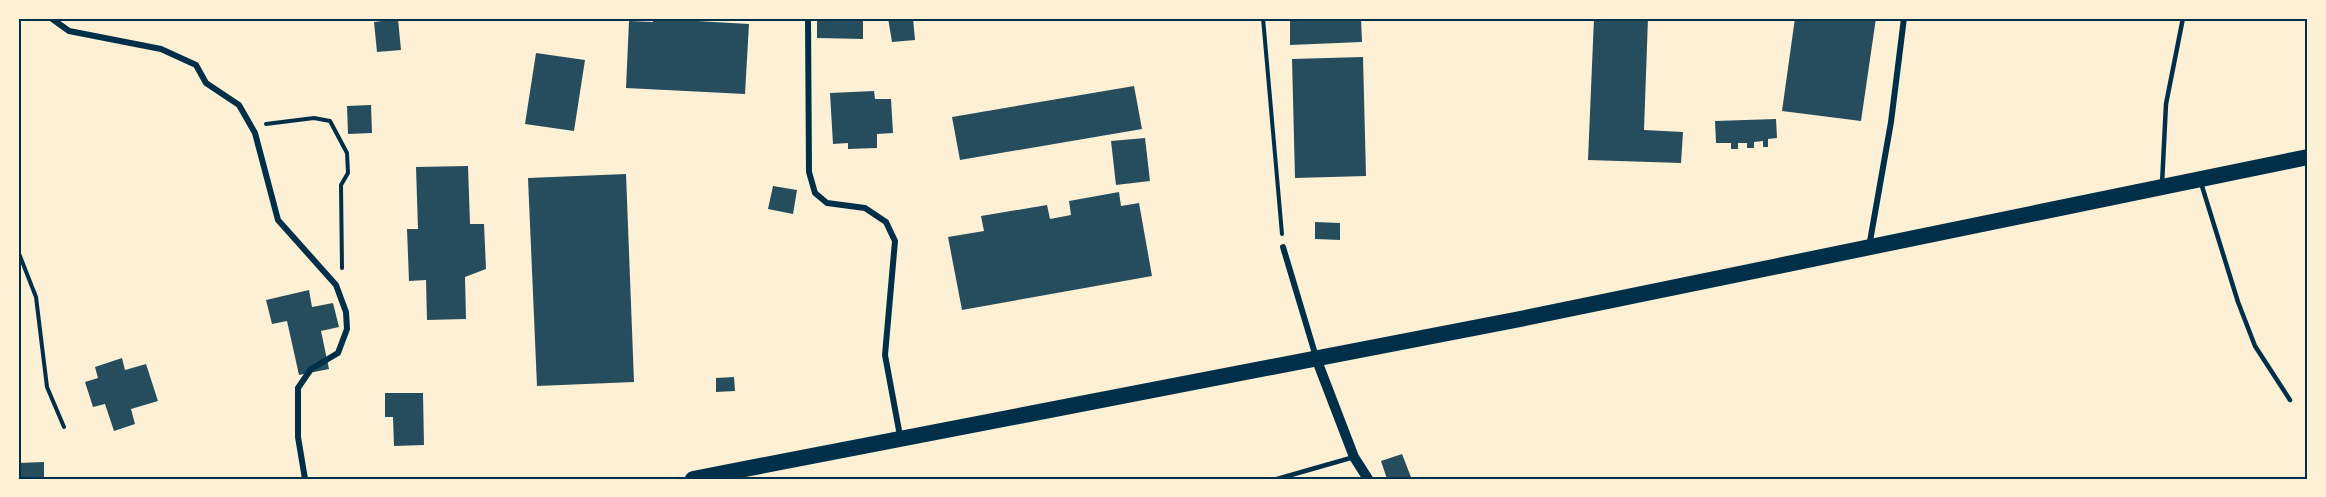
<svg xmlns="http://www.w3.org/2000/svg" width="2326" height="497" viewBox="0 0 2326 497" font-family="'DM Sans',sans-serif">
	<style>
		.building { fill: #264d5e }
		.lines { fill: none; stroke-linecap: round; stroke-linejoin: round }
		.path { stroke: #003049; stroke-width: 4 }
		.service { stroke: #003049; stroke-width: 4.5 }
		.minor { stroke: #003049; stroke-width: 6 }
		.tertiary { stroke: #003049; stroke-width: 10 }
		.trunk { stroke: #003049; stroke-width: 16 }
		.neatline { fill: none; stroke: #003049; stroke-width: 2 }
	</style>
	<rect width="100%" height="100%" fill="#fdf0d5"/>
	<g class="building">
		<polygon points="653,18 698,18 697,21 749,24 745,94 626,88 629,21 653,22"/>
		<polygon points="817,18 863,18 863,39 817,38"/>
		<polygon points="888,18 913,18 915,40 892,42"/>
		<polygon points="1290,18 1361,18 1362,42 1290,45"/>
		<polygon points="1594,18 1648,18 1644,130 1683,132 1681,163 1588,160"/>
		<polygon points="1795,18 1876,18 1861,121 1782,111"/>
		<polygon points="398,19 401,50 377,52 374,22"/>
		<polygon points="536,53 585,60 574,131 525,124"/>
		<polygon points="1363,57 1366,176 1295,178 1292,59"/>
		<polygon points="1134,86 1142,129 960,160 952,117"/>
		<polygon points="874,91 875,99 891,99 893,133 877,134 877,148 848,149 848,143 833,144 830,93"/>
		<polygon points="371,105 372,133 348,134 347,106"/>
		<polygon points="1776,119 1777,138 1768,139 1768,147 1763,147 1763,141 1754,142 1754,148 1747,148 1747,143 1738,143 1738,149 1731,149 1731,143 1716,143 1715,121"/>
		<polygon points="1145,138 1150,181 1116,185 1111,141"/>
		<polygon points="468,166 470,224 484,224 486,269 465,277 466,319 427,320 426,280 409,281 407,229 418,229 416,167"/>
		<polygon points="626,174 634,382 537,386 528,178"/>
		<polygon points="773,186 797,190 793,214 768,209"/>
		<polygon points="1119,192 1121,206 1139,203 1152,276 962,310 948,237 984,231 981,216 1047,205 1050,219 1071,215 1069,201"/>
		<polygon points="1315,222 1340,223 1340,240 1315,239"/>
		<polygon points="309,290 312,307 333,303 339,327 321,331 329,369 299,375 287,321 272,324 266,300"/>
		<polygon points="122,358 125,370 146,364 158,401 131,409 135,424 114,431 105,404 93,407 85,382 98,378 95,367"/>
		<polygon points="734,377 735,391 716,392 716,378"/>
		<polygon points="385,393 423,393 424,445 394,446 393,417 385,417"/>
		<polygon points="1402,454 1411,477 1387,479 1381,461"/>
		<polygon points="44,462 44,479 18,479 18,463"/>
	</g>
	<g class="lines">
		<g class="path">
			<polyline points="1263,18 1282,234"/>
			<polyline points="266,124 314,118 330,121 347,153 348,173 341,185 342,268"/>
			<polyline points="18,251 36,297 47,387 64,427"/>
		</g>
		<g class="service">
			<polyline points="2201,183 2238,302 2255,346 2290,400"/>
			<polyline points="2162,184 2166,104 2183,18"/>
			<polyline points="1277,479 1354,457"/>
		</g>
		<g class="minor">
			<polyline points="51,18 69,31 161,49 196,65 206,83 239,105 255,133 278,220 336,285 346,312 347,329 338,353 311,369 298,388 298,437 305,479"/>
			<polyline points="808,18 809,172 815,193 827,203 865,208 886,222 895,241 885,355 900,436"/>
			<polyline points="1283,247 1316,357"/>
			<polyline points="1869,247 1891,122 1904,18"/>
		</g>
		<polyline class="tertiary" points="1316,358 1354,457 1368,479"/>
		<polyline class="trunk" points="693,479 1525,318 2308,157"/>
	</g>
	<rect width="2326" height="497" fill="none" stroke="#fdf0d5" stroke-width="39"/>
	<rect x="20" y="20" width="2286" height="458" class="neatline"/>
</svg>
